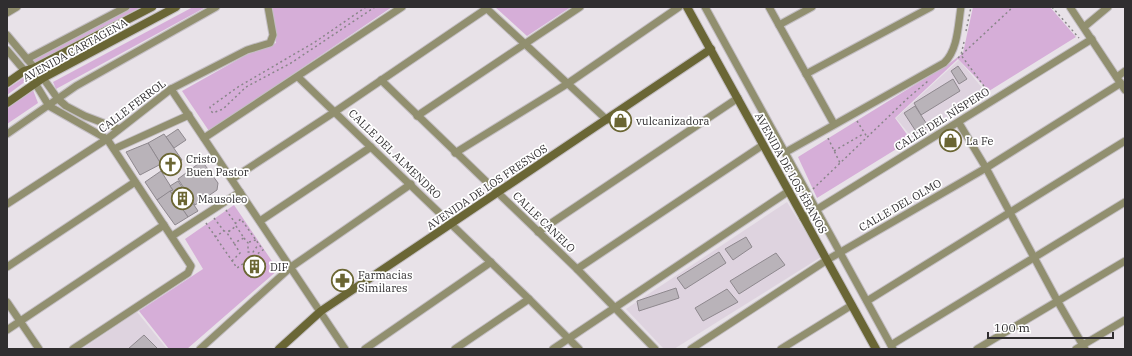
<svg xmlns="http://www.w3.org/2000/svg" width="1132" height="356" viewBox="0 0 1132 356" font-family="'IBM Plex Serif',serif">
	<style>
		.built { fill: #ded3df }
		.green { fill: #d6aed8 }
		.building { fill: #b9b3b9; stroke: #8e888e }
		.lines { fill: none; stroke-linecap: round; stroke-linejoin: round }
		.street-casing { stroke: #c3bec3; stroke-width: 9 }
		.secondary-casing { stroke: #c3bec3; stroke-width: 10 }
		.path { stroke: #898589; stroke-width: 1.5; stroke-dasharray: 2 3; stroke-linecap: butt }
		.street { stroke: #918f6f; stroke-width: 7 }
		.secondary { stroke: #6a6635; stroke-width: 8 }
		.labels { text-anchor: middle; stroke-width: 3.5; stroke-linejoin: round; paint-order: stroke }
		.street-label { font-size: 11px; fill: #302e30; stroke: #fff }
		.poi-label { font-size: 11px; fill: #302e30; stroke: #fff; text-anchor: start }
	</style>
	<rect width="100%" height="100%" fill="#e8e2e8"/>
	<g class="built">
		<polygon points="959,60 988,95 914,140 896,118"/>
		<polygon points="787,202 821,257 674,349 664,349 626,309"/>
		<polygon points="137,312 167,349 82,349"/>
	</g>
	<g class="green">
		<polygon points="131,7 141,7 34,64 31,60"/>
		<polygon points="193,7 206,7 56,89 53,82"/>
		<polygon points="272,7 392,7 209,131 182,91 246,55 276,43"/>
		<polygon points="495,7 571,7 527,36"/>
		<polygon points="973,7 1050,7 1076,37 989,91 958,59 895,118 911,140 817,198 798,157 950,63 963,53"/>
		<polygon points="25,77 26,81 7,95 7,89"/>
		<polygon points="33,90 38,103 7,124 7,108"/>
		<polygon points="234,205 278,270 187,349 169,349 139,311 203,269 185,239"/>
	</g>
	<g class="building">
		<polygon points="958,66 967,79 959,84 951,71"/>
		<polygon points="953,79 960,91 921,115 914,103"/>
		<polygon points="915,106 928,126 917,133 904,113"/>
		<polygon points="178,129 186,140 174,148 166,137"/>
		<polygon points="954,131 961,142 946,149 939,139"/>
		<polygon points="164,134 182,160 165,171 148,143"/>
		<polygon points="148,143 161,164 140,175 126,152"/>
		<polygon points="202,161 218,183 217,190 195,205 178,179"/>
		<polygon points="161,171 173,190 157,200 145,182"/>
		<polygon points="178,181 198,211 188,217 170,191 173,190 170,186"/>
		<polygon points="170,191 188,217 175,225 157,200"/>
		<polygon points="746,237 752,247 733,260 725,249"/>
		<polygon points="719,252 726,263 685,289 677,278"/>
		<polygon points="776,253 785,265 739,294 730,281"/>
		<polygon points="260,257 266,264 251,278 244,271"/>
		<polygon points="676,288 679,298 639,311 637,301"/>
		<polygon points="727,289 738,302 703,321 695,308"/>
		<polygon points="144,335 158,349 128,349"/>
	</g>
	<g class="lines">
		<defs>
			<g id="street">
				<polyline points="485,7 607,120"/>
				<polyline points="705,7 893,349"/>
				<polyline points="769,7 834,124"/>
				<polyline points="1070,7 1125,90"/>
				<polyline points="7,13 17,7"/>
				<polyline points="779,25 812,7"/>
				<polyline points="1084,27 1108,7"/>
				<polyline points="7,35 43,78 58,99 66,106 85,116 119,129"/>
				<polyline points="7,50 35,83 49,106 107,139 191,266 188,273 73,349"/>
				<polyline points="27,59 126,7"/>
				<polyline points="806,74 931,7"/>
				<polyline points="298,77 529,299 579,349"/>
				<polyline points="1117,77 1125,71"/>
				<polyline points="381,80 577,269 655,349"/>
				<polyline points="171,89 345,349"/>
				<polyline points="417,116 580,7"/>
				<polyline points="959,123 986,168 1058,302 1085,349"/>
				<polyline points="7,134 76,86 216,7"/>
				<polyline points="204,138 402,7"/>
				<polyline points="114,149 189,115"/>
				<path d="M786 152 944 63C958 50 958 25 961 7"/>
				<polyline points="455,153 567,84 679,7"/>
				<polyline points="232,179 336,111 486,9 486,7"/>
				<polyline points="7,204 107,139 171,89 247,50 270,43 273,35 268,7"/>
				<polyline points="803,218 1092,39"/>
				<polyline points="260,221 371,147"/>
				<polyline points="538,232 738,98"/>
				<polyline points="172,236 240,192"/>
				<polyline points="7,267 135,182"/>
				<polyline points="577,269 763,145"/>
				<polyline points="867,301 1125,141"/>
				<polyline points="7,302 39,349"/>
				<polyline points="7,330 164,225"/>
				<polyline points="891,345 1125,202"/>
				<polyline points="200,349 291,267 411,184"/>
				<polyline points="365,349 491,262"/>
				<polyline points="455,349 529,299"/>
				<polyline points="553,349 789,191"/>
				<polyline points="691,349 827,260 986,168 1121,83"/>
				<polyline points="781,349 852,305"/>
				<polyline points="977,349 1125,261"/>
				<polyline points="1076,349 1125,320"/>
			</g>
			<g id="secondary">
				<polyline points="687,7 876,349"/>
				<polyline points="7,83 24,71 34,68 152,7"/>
				<polyline points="7,103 43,78 176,7"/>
				<polyline points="279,349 321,311 711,49"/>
			</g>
		</defs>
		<use href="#street" class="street-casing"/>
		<use href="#secondary" class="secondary-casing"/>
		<g class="path">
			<polyline points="366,7 315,42 238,87 210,107 211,111 213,113 223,109 246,87 291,63 375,7"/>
			<polyline points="1052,7 1079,38"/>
			<polyline points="966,31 971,7"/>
			<polyline points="964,42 961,55 989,93"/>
			<polyline points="958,58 1013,7"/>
			<polyline points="857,121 867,137"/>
			<polyline points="828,138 840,163"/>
			<polyline points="834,151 863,134"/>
			<polyline points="813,189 908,98 928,81"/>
			<polyline points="226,210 236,224 236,226"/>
			<polyline points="214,218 224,231"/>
			<polyline points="206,223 237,268 263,250 241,219 236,223"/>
			<polygon points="236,226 244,238 234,243 227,233"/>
			<polyline points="215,237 224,231 229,231"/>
			<polyline points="244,238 248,243 248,252 253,252 258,245"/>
			<polyline points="249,242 256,240"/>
			<polyline points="232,261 240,253 234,243"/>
		</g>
		<use href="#street" class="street"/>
		<use href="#secondary" class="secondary"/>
	</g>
	<defs>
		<symbol id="shop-ring" viewBox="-11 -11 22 22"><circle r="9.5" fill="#fff" stroke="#6b6633" stroke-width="1.5"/><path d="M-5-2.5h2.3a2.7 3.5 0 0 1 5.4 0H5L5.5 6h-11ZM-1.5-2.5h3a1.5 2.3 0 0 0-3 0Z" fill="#6b6633"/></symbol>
		<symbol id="church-ring" viewBox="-11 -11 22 22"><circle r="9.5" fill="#fff" stroke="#6b6633" stroke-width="1.5"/><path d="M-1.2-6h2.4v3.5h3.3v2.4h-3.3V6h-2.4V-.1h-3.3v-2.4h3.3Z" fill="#6b6633"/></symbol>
		<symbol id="building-ring" viewBox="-11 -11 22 22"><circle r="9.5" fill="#fff" stroke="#6b6633" stroke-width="1.5"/><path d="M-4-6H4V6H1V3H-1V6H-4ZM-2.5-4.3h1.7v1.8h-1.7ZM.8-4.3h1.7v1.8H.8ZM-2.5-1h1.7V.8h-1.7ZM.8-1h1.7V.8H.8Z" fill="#6b6633"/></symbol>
		<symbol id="pharmacy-ring" viewBox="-11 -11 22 22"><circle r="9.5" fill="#fff" stroke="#6b6633" stroke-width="1.5"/><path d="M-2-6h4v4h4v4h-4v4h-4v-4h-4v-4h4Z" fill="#6b6633"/></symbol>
	</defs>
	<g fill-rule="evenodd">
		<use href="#shop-ring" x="608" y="108" width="25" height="25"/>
		<use href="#shop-ring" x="938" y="128" width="25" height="25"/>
		<use href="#church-ring" x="158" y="152" width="25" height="25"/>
		<use href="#building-ring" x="170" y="186" width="25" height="25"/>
		<use href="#building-ring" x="242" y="254" width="25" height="25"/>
		<use href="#pharmacy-ring" x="330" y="268" width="25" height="25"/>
	</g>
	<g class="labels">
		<g class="street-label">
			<text transform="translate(75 50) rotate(-29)" y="4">AVENIDA CARTAGENA</text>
			<text transform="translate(132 106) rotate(-37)" y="4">CALLE FERROL</text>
			<text transform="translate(942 119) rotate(-32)" y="4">CALLE DEL NÍSPERO</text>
			<text transform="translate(395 154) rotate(44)" y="4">CALLE DEL ALMENDRO</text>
			<text transform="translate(791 173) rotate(61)" y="4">AVENIDA DE LOS ÉBANOS</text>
			<text transform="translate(487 187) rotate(-34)" y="4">AVENIDA DE LOS FRESNOS</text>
			<text transform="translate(900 205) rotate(-30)" y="4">CALLE DEL OLMO</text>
			<text transform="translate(544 222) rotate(44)" y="4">CALLE CANELO</text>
		</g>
		<g class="poi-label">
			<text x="636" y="125">vulcanizadora</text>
			<text x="966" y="145">La Fe</text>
			<text x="186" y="163">Cristo<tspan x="186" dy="13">Buen Pastor</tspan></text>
			<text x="198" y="203">Mausoleo</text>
			<text x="270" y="271">DIF</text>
			<text x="358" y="279">Farmacias<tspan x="358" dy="13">Similares</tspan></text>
		</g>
	</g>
	<rect width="1132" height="356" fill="none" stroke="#302e30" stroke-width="16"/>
	<path d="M988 332v6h125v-6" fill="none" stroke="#302e30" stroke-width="2"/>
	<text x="994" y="332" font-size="12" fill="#302e30" stroke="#ffffff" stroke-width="3" paint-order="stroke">100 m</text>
</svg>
